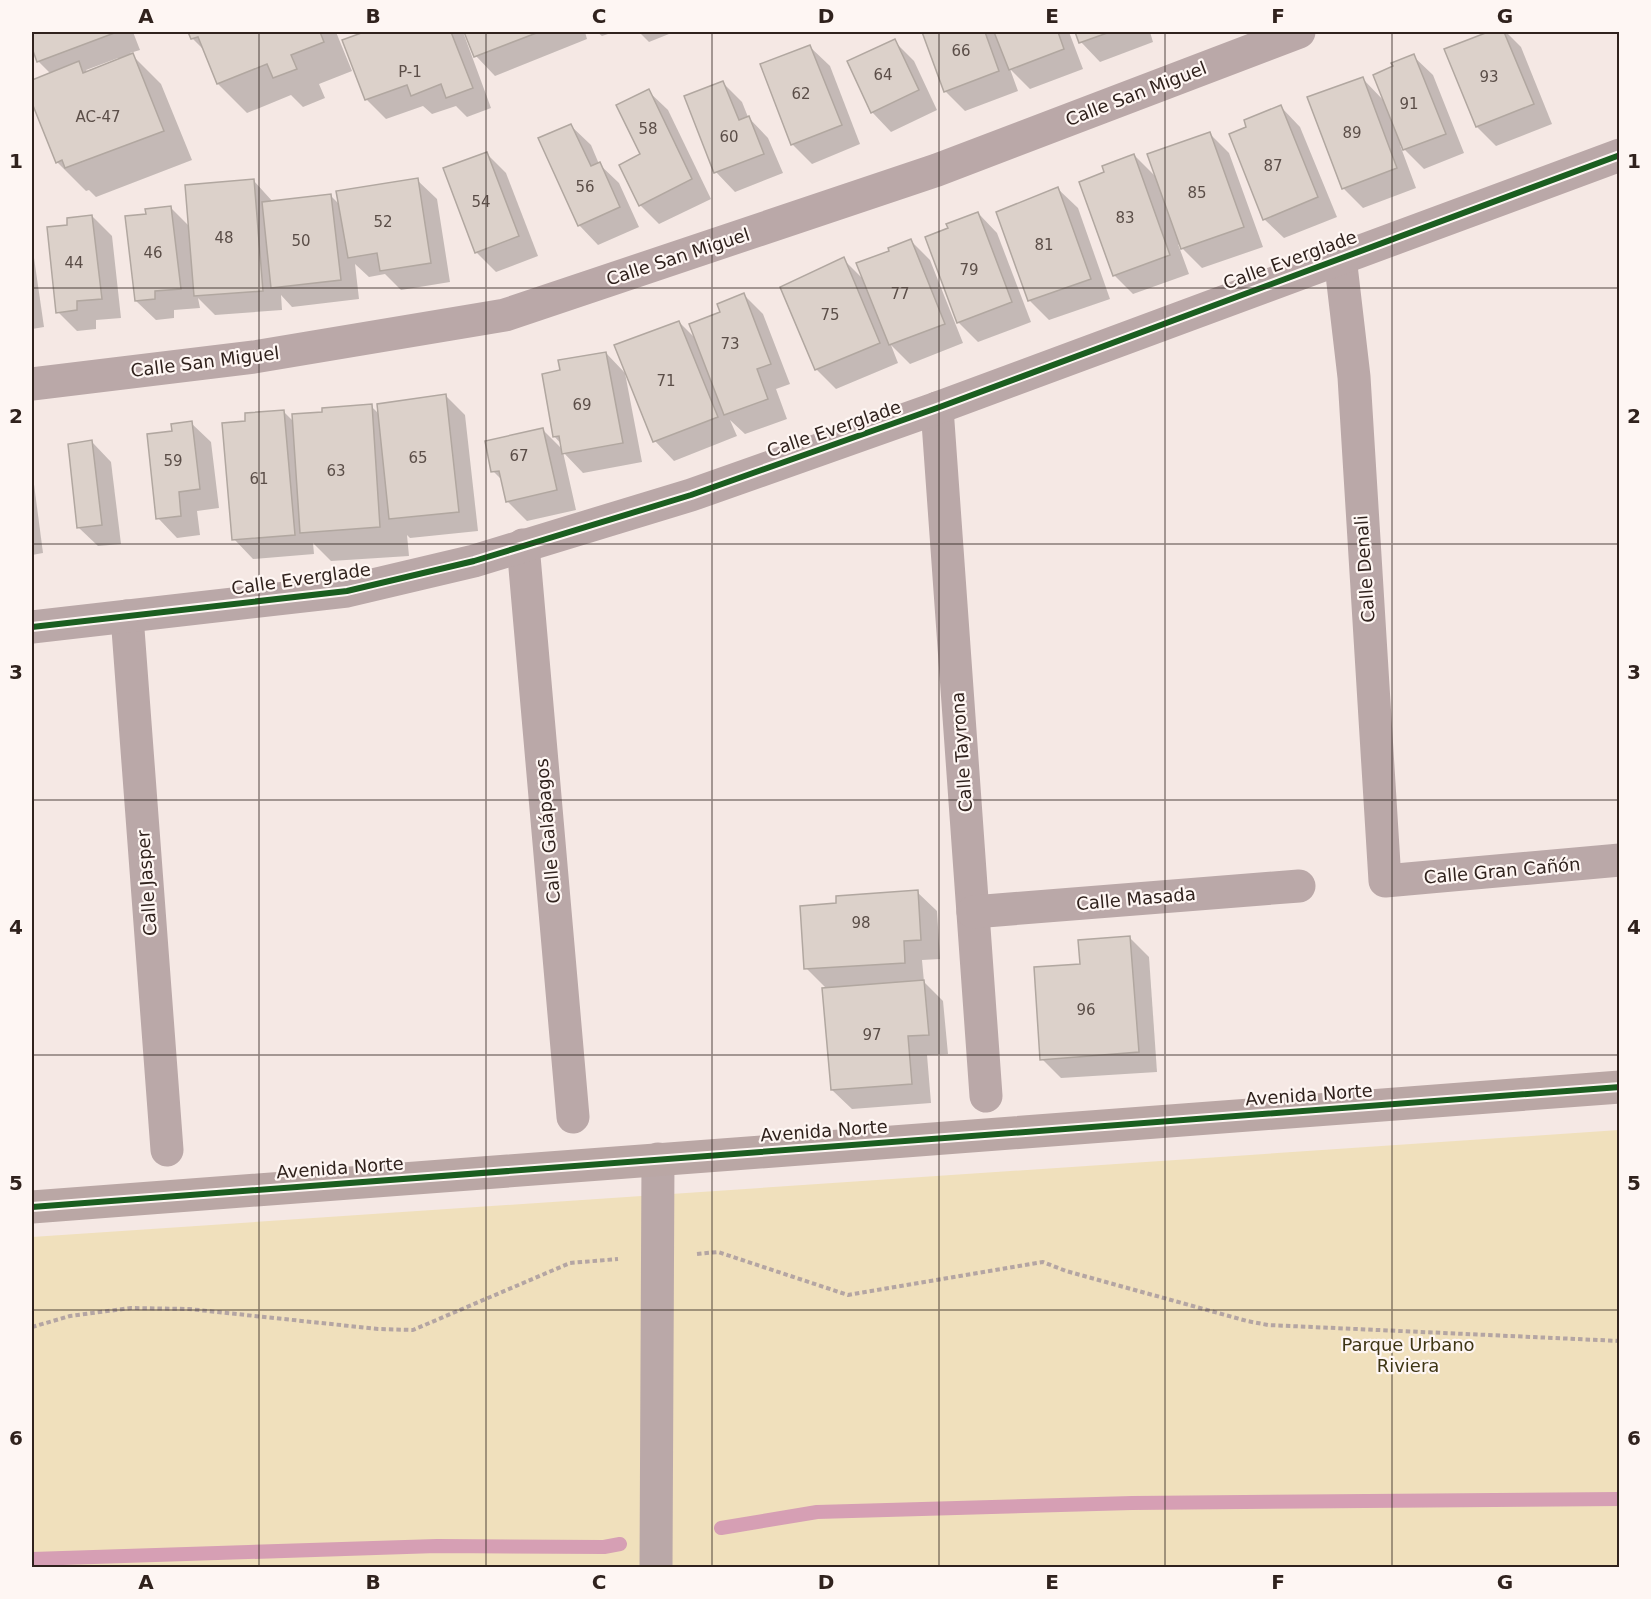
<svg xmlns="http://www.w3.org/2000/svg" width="1651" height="1599" viewBox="0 0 1651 1599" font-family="'DejaVu Sans',sans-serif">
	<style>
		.green { fill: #f0e0bc }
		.shadow { fill: #0003; fill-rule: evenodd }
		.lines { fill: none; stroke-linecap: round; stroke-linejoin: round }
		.stream { stroke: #d69fb4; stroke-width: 14 }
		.building { fill: #dcd1ca; stroke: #b1a7a0; stroke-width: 1.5 }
		.path { stroke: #b4a5a3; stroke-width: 4; stroke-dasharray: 4.5 3; stroke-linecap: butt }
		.street { stroke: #baa8a8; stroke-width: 33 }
		.secondary { stroke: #baa7a5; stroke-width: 33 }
		.cycleway-casing { stroke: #fef6f3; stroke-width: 10 }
		.cycleway { stroke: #1b5e20; stroke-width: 6 }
		.grid { fill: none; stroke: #30221d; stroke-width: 1.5; stroke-opacity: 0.55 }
		.labels { text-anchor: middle; stroke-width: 4.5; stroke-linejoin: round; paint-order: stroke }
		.number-label { font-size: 15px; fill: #5b4e48 }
		.street-label { font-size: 18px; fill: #30221d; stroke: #fef6f3 }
		.park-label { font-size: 18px; fill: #3e3514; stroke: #fef6f3 }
		.neatline { fill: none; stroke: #30221d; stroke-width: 2 }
		.grid-label { font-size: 20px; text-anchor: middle; font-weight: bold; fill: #30221d }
	</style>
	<rect width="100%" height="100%" fill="#f5e8e4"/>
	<polygon class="green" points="1619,1130 1619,1567 32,1568 32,1237"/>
	<g class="shadow">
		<path d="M32 32H133L140 50 130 53 161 84 192 160 96 197 89 190 86 191 57 162 32 99V82L51 74 38 61 32 43ZM118 58 119 60 88 73 86 70Z"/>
		<polygon points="190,32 336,32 352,71 319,84 325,98 303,107 291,95 247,113 218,84 206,52 192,38"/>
		<polygon points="370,32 463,32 491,108 467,117 456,106 432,114 423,106 386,119 366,99 344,41"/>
		<polygon points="466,32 585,32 587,39 495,76 476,56"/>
		<polygon points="597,32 614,32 602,36"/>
		<polygon points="639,32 674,32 649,42"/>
		<polygon points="923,32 1069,32 1083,69 1030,89 1010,69 1018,91 965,111 945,91"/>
		<polygon points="1077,32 1150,32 1153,42 1100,62 1081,42"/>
		<polygon points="1492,32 1506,32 1521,47 1552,124 1496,146 1477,127 1446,50"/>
		<polygon points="894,41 914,61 937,110 891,132 872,112"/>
		<polygon points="810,47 830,66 860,144 812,164 792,144"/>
		<polygon points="1413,56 1433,75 1464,153 1424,169 1400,145 1416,188 1363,208 1343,188 1363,79 1385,102"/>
		<polygon points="723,83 742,102 748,117 768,138 783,173 735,192 716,172"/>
		<polygon points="648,91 668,110 711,199 659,224 640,205"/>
		<polygon points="1281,107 1300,127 1337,217 1284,238 1264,219 1248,128"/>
		<polygon points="571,126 591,145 599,164 619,183 639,227 598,245 579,225"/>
		<polygon points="1210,134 1229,153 1263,247 1202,268 1178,244 1189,274 1133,294 1114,275 1106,173 1134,155 1158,179"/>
		<polygon points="487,154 506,173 538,256 496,272 476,252"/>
		<polygon points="253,180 273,202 331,196 340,205 417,180 437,199 450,282 401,290 385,274 369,277 355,264 359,299 292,307 281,295 282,310 215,315 198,298 200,308 174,310 174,318 156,320 136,301 147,215 171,208 190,227"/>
		<polygon points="1058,189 1078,208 1110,299 1049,320 1030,301 998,212"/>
		<polygon points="978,213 997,233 1031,322 978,342 958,322 950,229"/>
		<polygon points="92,216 112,236 121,318 96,320 96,329 77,331 58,312 69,226"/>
		<polygon points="910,240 930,260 963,343 910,364 891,345 898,363 836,389 816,369 843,259 864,280 891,252"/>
		<polygon points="32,244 44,327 32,329"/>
		<polygon points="744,295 763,314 790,384 776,389 787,419 745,434 730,420 737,436 674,461 655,441 679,322 697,340 722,313"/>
		<polygon points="606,353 625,373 642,462 583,473 563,452 576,510 527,521 507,501 503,481 493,471 543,430 563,450 562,445 554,436 562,372"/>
		<polygon points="446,396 465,415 478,531 410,538 407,535 409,556 331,561 313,543 314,554 253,559 234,539 247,422 283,411 294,422 371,406 380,415"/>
		<polygon points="191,423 211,442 219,508 197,511 200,535 177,538 158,518 174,432"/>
		<polygon points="92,442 111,462 121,544 98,546 78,527"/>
		<polygon points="32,469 43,553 32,555"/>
		<polygon points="917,892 937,911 940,959 922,960 924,982 943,1001 948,1054 927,1055 931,1103 852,1109 832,1090 827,989 806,968"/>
		<polygon points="1129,937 1149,957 1157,1072 1061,1078 1042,1059 1082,965"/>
	</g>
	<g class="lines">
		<g class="stream">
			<polyline points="721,1528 817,1512 1132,1503 1620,1499"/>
			<polyline points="32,1559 437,1546 604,1547 620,1544"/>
		</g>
	</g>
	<g class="building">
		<polygon points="32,32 117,32 37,62 32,48"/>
		<polygon points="188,32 320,32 324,42 291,55 297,69 273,78 267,64 217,84 198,37 191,39"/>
		<polygon points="364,32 451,32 473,88 446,98 441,84 411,96 407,85 365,100 342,40"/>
		<polygon points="464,32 539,32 474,57"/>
		<polygon points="922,32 985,32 999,71 944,92"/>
		<polygon points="994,32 1058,32 1064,49 1009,70"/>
		<polygon points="1075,32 1110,32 1079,43"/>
		<polygon points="1488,32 1504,32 1534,104 1476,127 1444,49"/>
		<polygon points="895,39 919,90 871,113 847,61"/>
		<polygon points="810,45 842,125 791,145 760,64"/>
		<polygon points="133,53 164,131 65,168 62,160 56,163 32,103 32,80 79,61 83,73"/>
		<polygon points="1414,54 1446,134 1403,150 1373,75 1393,66 1391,63"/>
		<polygon points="1363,77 1397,168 1342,189 1307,97"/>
		<polygon points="723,81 739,120 749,116 764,154 714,173 684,96"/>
		<polygon points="649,89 692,179 639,206 619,165 640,154 616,105"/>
		<polygon points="1281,105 1318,197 1263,220 1229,134 1246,127 1244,120"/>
		<polygon points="571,124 591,166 600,162 620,207 578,226 538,138"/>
		<polygon points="1210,132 1244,227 1181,249 1147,154"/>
		<polygon points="487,152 519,236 475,253 443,168"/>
		<polygon points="1134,154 1170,255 1113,276 1079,182 1104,172 1102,166"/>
		<polygon points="418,178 431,263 380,271 377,253 348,258 336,191"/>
		<polygon points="254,179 263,291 194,296 185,185"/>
		<polygon points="1058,187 1091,279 1028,301 996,212"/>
		<polygon points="331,194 341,280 271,288 262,202"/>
		<polygon points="171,206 181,289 155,291 155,299 135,301 125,216 146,214 145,209"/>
		<polygon points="978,212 1012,302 957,323 925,237 948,228 946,224"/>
		<polygon points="92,215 102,299 77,301 77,310 56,313 47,227 67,225 67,218"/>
		<polygon points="911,239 945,324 889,345 856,263 889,251 888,248"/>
		<polygon points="844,257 880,343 815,370 780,287"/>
		<polygon points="744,293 771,364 757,369 768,399 724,415 689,324 720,312 717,304"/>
		<polygon points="679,321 718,417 653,442 614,345"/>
		<polygon points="606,352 623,443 562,454 559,436 553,437 542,374 560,370 558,360"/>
		<polygon points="446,394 459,512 389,519 377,404"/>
		<polygon points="372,404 380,527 300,533 292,414 322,412 322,408"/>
		<polygon points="284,410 295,535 232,540 222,423 245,421 245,413"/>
		<polygon points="192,421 200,489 179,492 181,516 156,519 147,434 172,431 171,424"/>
		<polygon points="543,428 557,490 506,502 499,471 491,472 485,441"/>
		<polygon points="92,440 102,525 77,528 68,444"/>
		<polygon points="918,890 921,940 904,941 905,963 804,969 800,906 836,903 836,896"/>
		<polygon points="1130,936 1139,1052 1040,1060 1034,967 1080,964 1078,940"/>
		<polygon points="924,980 929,1035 908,1036 912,1084 831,1090 822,988"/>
	</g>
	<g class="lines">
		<g class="path">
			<polyline points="697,1254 718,1252 848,1295 1043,1262 1066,1271 1247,1321 1268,1325 1620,1341"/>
			<polyline points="32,1327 70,1316 131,1308 189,1309 378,1329 413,1330 570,1263 618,1259"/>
		</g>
		<g class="street">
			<polyline points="1340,257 1354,377 1385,881 1620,860"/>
			<polyline points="32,384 254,357 505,315 937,170 1299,32"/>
			<polyline points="937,408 986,1096"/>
			<polyline points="523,545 573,1117"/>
			<polyline points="127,616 167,1150"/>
			<polyline points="32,627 347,591 474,561 691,495 937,408 1620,155"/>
			<polyline points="973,912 1299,886"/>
			<polyline points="656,1568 658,1159"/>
		</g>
		<polyline class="secondary" points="32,1207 1620,1087"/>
		<defs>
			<g id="cycleway">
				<polyline points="32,627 347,591 474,561 691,495 937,408 1620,155"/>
				<polyline points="32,1207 1620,1087"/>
			</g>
		</defs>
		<use href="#cycleway" class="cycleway-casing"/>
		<use href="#cycleway" class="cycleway"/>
	</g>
	<path class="grid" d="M259 32V1568M486 32V1568M712 32V1568M939 32V1568M1165 32V1568M1392 32V1568M32 288H1620M32 544H1620M32 800H1620M32 1055H1620M32 1310H1620"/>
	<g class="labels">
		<g class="number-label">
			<text x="961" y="56">66</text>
			<text x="410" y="77">P-1</text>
			<text x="883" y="80">64</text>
			<text x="1489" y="82">93</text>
			<text x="801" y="99">62</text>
			<text x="1409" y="109">91</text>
			<text x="98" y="122">AC-47</text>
			<text x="648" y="134">58</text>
			<text x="1352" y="138">89</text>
			<text x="729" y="142">60</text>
			<text x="1273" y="171">87</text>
			<text x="585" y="192">56</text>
			<text x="1197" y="198">85</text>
			<text x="481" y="207">54</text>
			<text x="1125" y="223">83</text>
			<text x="383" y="227">52</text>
			<text x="224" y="243">48</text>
			<text x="301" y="246">50</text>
			<text x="1044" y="250">81</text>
			<text x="153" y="258">46</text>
			<text x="74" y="268">44</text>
			<text x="969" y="275">79</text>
			<text x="900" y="299">77</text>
			<text x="830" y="320">75</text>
			<text x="730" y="349">73</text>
			<text x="666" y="386">71</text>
			<text x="582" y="410">69</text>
			<text x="519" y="461">67</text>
			<text x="418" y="463">65</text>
			<text x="173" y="466">59</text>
			<text x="336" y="476">63</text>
			<text x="259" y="484">61</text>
			<text x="861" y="928">98</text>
			<text x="1086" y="1015">96</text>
			<text x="872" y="1040">97</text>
		</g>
		<g class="street-label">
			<text transform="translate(1136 94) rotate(-21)" y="6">Calle San Miguel</text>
			<text transform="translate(678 257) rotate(-18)" y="6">Calle San Miguel</text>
			<text transform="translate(1290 260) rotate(-20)" y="6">Calle Everglade</text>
			<text transform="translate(205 362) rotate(-7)" y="6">Calle San Miguel</text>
			<text transform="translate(834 429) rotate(-19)" y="6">Calle Everglade</text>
			<text transform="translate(1365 569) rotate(-94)" y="6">Calle Denali</text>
			<text transform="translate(301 579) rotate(-8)" y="6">Calle Everglade</text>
			<text transform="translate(962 752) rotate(-94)" y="6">Calle Tayrona</text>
			<text transform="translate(548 831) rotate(-95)" y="6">Calle Galápagos</text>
			<text transform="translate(1502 871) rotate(-5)" y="6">Calle Gran Cañón</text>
			<text transform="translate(147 883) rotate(-94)" y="6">Calle Jasper</text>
			<text transform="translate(1136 899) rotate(-5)" y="6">Calle Masada</text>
			<text transform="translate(1309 1095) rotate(-4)" y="6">Avenida Norte</text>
			<text transform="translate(824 1131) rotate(-4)" y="6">Avenida Norte</text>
			<text transform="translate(340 1168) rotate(-4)" y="6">Avenida Norte</text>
		</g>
		<g class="park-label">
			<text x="1408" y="1351">Parque Urbano<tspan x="1408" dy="21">Riviera</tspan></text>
		</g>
	</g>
	<rect width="1651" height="1599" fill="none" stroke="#fef6f3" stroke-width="66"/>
	<rect x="33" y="33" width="1585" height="1533" class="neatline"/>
	<g class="grid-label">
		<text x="146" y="23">A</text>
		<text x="373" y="23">B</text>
		<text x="599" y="23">C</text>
		<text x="826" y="23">D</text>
		<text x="1052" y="23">E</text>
		<text x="1278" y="23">F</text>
		<text x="1505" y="23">G</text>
		<text x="16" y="168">1</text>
		<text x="1634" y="168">1</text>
		<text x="16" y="423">2</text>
		<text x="1634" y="423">2</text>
		<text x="16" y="679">3</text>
		<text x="1634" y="679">3</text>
		<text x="16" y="934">4</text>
		<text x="1634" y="934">4</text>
		<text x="16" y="1190">5</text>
		<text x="1634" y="1190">5</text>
		<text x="16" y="1445">6</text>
		<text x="1634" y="1445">6</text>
		<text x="146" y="1589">A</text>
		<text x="373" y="1589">B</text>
		<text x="599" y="1589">C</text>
		<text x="826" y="1589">D</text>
		<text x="1052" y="1589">E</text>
		<text x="1278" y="1589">F</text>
		<text x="1505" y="1589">G</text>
	</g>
</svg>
